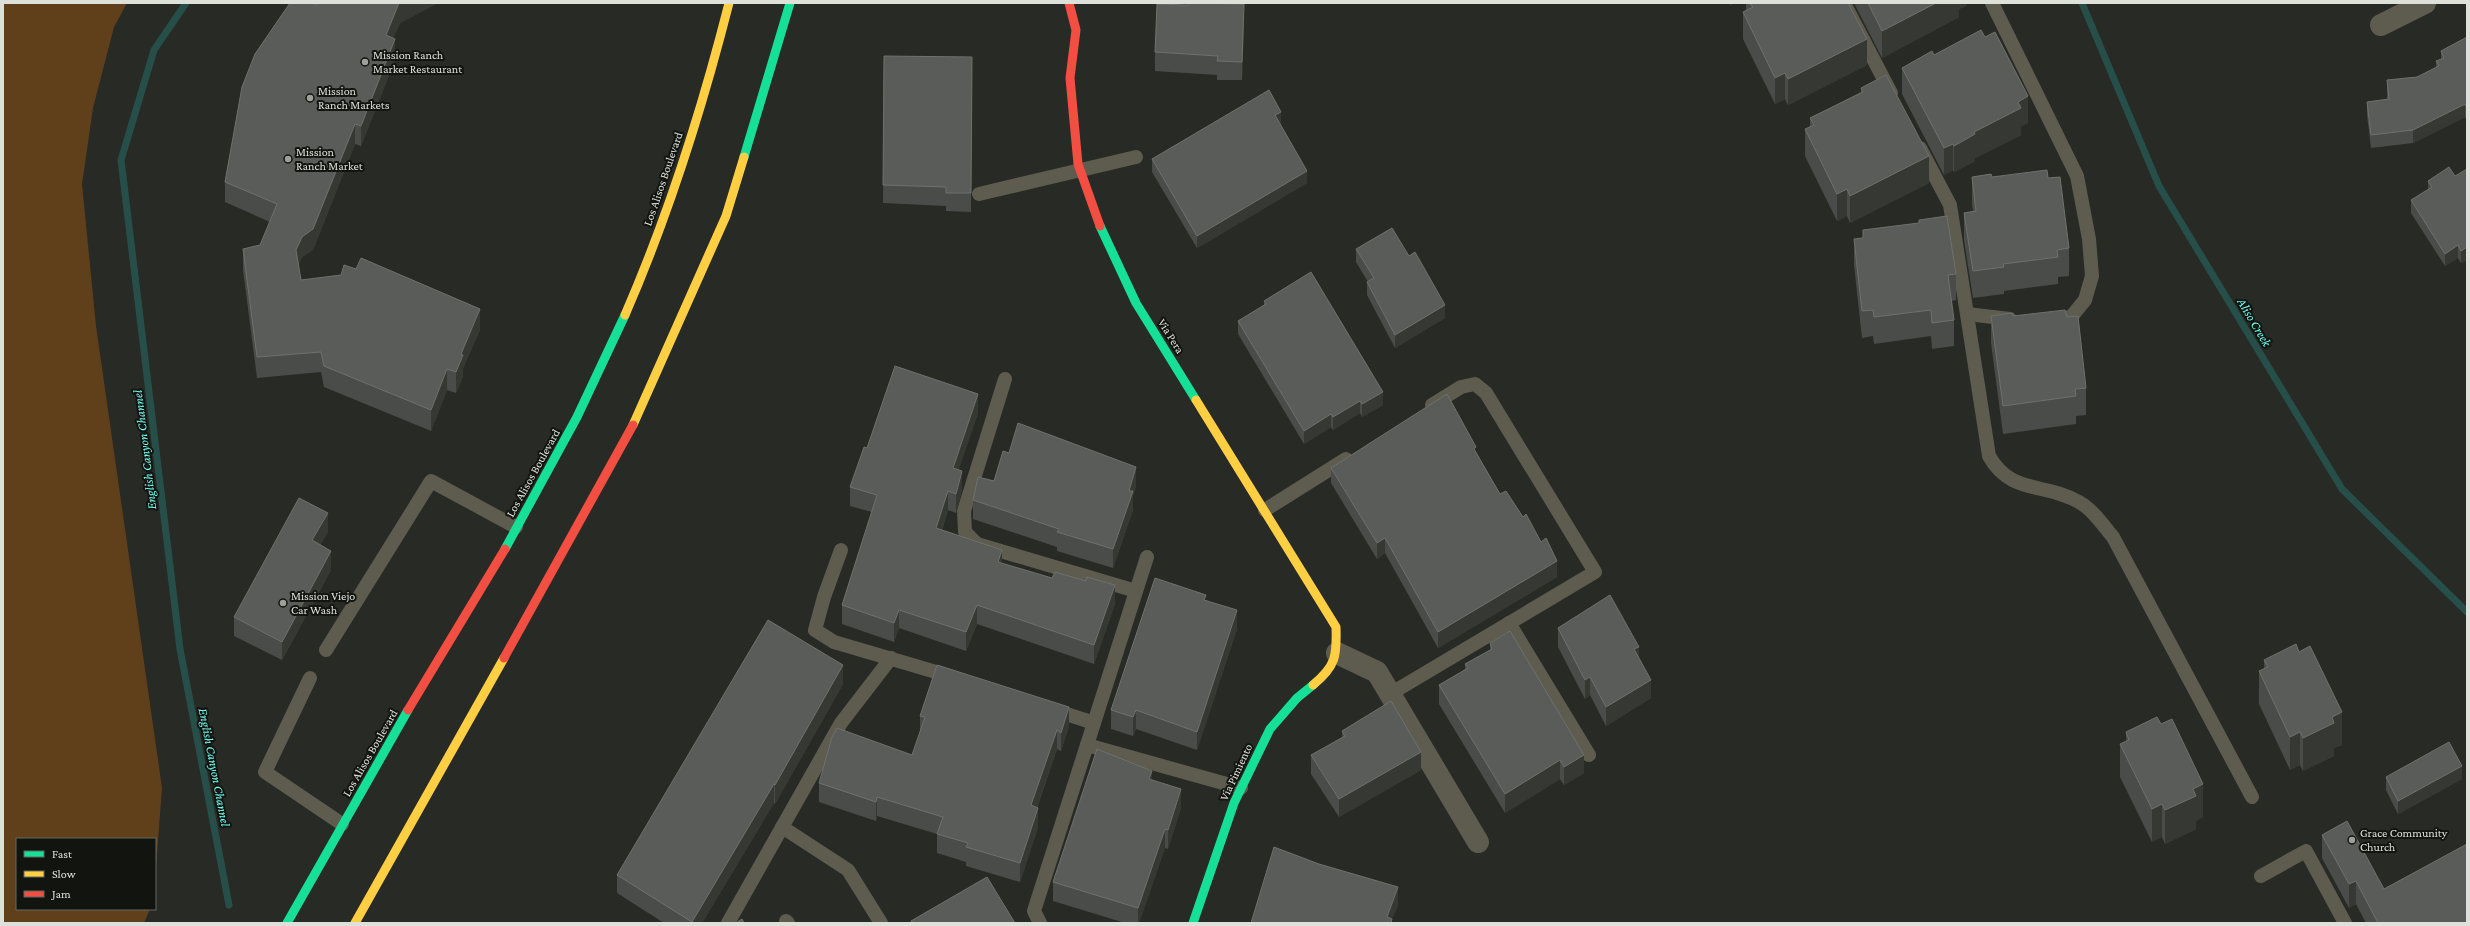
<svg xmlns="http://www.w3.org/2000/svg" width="2470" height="926" viewBox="0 0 2470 926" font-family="'Crimson Pro',serif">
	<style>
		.green { fill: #60401b }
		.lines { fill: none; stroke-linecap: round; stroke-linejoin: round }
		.stream { stroke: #274f4a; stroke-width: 7 }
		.lane { stroke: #5e5b4f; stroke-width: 14 }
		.street { stroke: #5e5b4f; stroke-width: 22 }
		.fast { stroke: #16e098; stroke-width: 9 }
		.slow { stroke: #ffcf43; stroke-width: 9 }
		.jam { stroke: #f24e42; stroke-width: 9 }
		.wall { fill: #494c48 }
		.shaded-wall { fill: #353833 }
		.building { fill: #595c58; stroke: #6e716c }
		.poi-dot { fill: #9ea09b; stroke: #121410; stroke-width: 1.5 }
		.labels { text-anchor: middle; stroke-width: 4; stroke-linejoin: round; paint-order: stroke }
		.poi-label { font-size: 12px; fill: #dee0da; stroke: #121410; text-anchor: start }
		.street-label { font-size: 12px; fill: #dee0da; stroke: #121410 }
		.water-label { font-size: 13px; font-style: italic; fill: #70fcee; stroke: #121410 }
	</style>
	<rect width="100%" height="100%" fill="#282a25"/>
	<polygon class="green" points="3,3 127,3 114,27 93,108 82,184 96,326 162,788 155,880 155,839 17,839 17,909 150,909 144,923 3,923"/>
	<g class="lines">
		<g class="stream">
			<polyline points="186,3 154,50 121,160 180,649 229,905"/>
			<polyline points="2082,3 2159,186 2342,489 2467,612"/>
		</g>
		<g class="lane">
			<polyline points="1844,3 1891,93"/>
			<polyline points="1992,3 2077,176 2089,239 2092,276 2085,300 2072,316 2053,323"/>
			<path d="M1920 148 1950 205 1989 456C2011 495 2044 482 2079 502 2093 510 2103 525 2113 537L2252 797"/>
			<polyline points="979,194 1136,157"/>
			<polyline points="1967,314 2010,319"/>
			<polyline points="1005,379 964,511 965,532 977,544 1136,591"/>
			<polyline points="1265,510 1346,459"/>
			<polyline points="841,550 824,597 815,630 834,642 953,677"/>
			<polyline points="1509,623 1589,755"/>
			<polyline points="326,650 431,481 516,527"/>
			<polyline points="310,678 265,772 342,824"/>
			<polyline points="1390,694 1595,572 1486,393 1475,384 1461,387 1432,405"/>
			<polyline points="1051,709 1094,723"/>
			<polyline points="1087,745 1241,788"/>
			<polyline points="782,827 848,870 881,923"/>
			<polyline points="2261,876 2306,851 2345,923"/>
			<polyline points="786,921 788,923"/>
			<polyline points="728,923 841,723 891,658"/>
			<polyline points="1040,923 1034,911 1147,557"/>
		</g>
		<g class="street">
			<polyline points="2381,25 2425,3"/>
			<polyline points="1337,653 1377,672 1478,842"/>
		</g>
		<g class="fast">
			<polyline points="744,157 790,3"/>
			<polyline points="1100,226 1136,303 1196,400"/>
			<polyline points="505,549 577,417 625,315"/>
			<polyline points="287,923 408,710"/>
			<polyline points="1193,923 1234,803 1270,729 1297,698 1313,685"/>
		</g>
		<g class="slow">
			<path d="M625 315C669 214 702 109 729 3"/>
			<path d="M1196 400 1336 627C1337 656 1336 666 1313 685"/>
			<polyline points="633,425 726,216 744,157"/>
			<polyline points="355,923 504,658"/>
		</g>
		<g class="jam">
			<polyline points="1069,3 1076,30 1070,78 1078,164 1100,226"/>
			<polyline points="504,658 633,425"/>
			<polyline points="408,710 505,549"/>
		</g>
	</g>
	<g class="wall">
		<polygon points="318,3 438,3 400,23 393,38 395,60 361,146 355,144 313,250 302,257 298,265 301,280 480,330 463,368 463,376 456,393 447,390 431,431 324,387 321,372 257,378 243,270 243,249 260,245 270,222 225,202 225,182"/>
		<polygon points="1746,3 1848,3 1867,65 1788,105 1785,99 1775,104 1743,39 1743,12 1746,11"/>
		<polygon points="1854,3 1966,3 1966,6 1959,9 1959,17 1882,58"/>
		<polygon points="1188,5 1244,22 1242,80 1217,80 1217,75 1155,71 1155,52"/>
		<polygon points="2467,37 2467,120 2465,117 2413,143 2371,148 2367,115 2367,102 2387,100 2387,80 2417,77 2436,67 2436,61 2441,59 2441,51"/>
		<polygon points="1934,55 2028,123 2021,126 2021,135 1975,158 1975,161 1954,172 1953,170 1944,175 1902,94 1902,68"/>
		<polygon points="884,56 972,57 971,212 946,211 946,206 883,203"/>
		<polygon points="1861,88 1929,183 1850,223 1847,216 1837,221 1805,156 1805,129 1810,127 1810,118 1861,92"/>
		<polygon points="1281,124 1280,125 1307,183 1197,248 1152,172 1152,159"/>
		<polygon points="2467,169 2467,260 2461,263 2458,258 2445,266 2411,213 2411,200 2428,190 2428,181 2455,176"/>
		<polygon points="1972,177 2048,178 2069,248 2069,276 2058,277 2058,284 2004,291 2004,294 1973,298 1964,240 1964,213 1973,211 1972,204"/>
		<polygon points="1919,220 1956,274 1956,300 1952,301 1954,320 1954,346 1932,349 1931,336 1874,344 1873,336 1862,338 1854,265 1854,239 1863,238 1863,230 1919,224"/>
		<polygon points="1356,249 1445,318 1395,348 1367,295 1367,282 1368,282 1356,262"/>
		<polygon points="1264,301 1383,405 1362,417 1360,413 1333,430 1331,427 1304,444 1238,334 1238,321 1264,305"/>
		<polygon points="1991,316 2067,317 2086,388 2086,415 2076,416 2076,424 2003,434 1991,343"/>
		<polygon points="978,413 958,470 962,490 956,513 948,510 942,530 1002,563 1115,604 1094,664 977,624 966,651 899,628 894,642 842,624 842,605 872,512 850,506 850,487 867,448"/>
		<polygon points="1476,452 1500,494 1557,577 1438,648 1385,553 1377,559 1331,483 1331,468"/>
		<polygon points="1009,453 1136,486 1133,495 1133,510 1113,568 1057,551 1057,547 973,519 973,500 994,481"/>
		<polygon points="328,532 320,545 331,570 282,660 234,636 234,617"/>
		<polygon points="1206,600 1237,629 1197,750 1136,729 1133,736 1111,729 1111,710"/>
		<polygon points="1558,628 1639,658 1651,698 1606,726 1590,695 1585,699 1558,647"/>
		<polygon points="1490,643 1584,773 1564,785 1560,779 1505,813 1439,704 1439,685 1465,670 1465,664 1490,650"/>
		<polygon points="2264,660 2342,745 2334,748 2334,756 2303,771 2300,765 2290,770 2259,704 2259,671 2264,669"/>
		<polygon points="843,684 775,804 774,803 702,923 664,923 617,893 617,875"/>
		<polygon points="920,716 1069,726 1061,751 1057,749 1037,808 1038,827 1020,882 966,866 966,862 937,853 937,834 877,816 876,821 819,802 819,783 912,755 920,732"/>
		<polygon points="1342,731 1421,770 1339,817 1311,774 1311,755 1342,738"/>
		<polygon points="2126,732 2203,817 2196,821 2196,829 2165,844 2162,837 2152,842 2120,777 2120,744 2126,741"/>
		<polygon points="2386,777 2462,779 2398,814 2386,790"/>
		<polygon points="1152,780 1181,808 1168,849 1165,848 1139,923 1125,923 1053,901 1053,882"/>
		<polygon points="2322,835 2384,889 2467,923 2366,923 2356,904 2349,908 2322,858"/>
	</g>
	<g class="shaded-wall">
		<polygon points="399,3 438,3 400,23 386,55 386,35"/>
		<polygon points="1730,3 1734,3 1730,6"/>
		<polygon points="1936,3 1966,3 1966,6 1959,9 1959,17 1882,58 1882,31"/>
		<polygon points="1244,4 1244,22 1242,80 1242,62"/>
		<polygon points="395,39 395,60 361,146 361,126"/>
		<polygon points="1867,39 1867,65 1788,105 1788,79"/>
		<polygon points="1785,73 1785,99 1775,104 1775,78"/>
		<polygon points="2028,96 2028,123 2021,126 2021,135 1975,158 1975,161 1954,172 1954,146 2018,102"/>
		<polygon points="2465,104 2465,117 2413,143 2413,130"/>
		<polygon points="1281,112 1281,124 1275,128 1275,115"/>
		<polygon points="355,124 355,144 313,250 302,257 296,271 296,250"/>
		<polygon points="1953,144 1953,170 1944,175 1944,148"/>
		<polygon points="1929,156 1929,183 1850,223 1850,196"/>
		<polygon points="1307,171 1307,183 1197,248 1197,236"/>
		<polygon points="1847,189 1847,216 1837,221 1837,194"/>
		<polygon points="2458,245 2458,258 2445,266 2445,254"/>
		<polygon points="2467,247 2467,260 2461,263 2461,251"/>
		<polygon points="1445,305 1445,318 1395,348 1395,335"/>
		<polygon points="480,309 480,330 463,368 463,376 456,393 456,372 461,354"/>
		<polygon points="447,369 447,390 431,431 431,410"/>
		<polygon points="1383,392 1383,405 1362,417 1362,404"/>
		<polygon points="978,394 978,413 953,487 953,468"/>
		<polygon points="1360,401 1360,413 1333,430 1333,417"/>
		<polygon points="1331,414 1331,427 1304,444 1304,431"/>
		<polygon points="1136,467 1136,486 1133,495 1133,510 1113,568 1113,549 1129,491"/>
		<polygon points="962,471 962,490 956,513 956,494"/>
		<polygon points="948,491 948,510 936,547 936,528"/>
		<polygon points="328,513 328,532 312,559 312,540"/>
		<polygon points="1385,538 1385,553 1377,559 1377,543"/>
		<polygon points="1002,550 1002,569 998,562"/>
		<polygon points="331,551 331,570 282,660 282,642"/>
		<polygon points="1557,561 1557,577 1438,648 1438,632"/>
		<polygon points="1115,585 1115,604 1094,664 1094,645"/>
		<polygon points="977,605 977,624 966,651 966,632"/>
		<polygon points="899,610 899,628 894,642 894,623"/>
		<polygon points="1237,610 1237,629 1197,750 1197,732"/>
		<polygon points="1639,647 1639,666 1634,649"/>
		<polygon points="843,665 843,684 775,804 775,785"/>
		<polygon points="1590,677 1590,695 1585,699 1585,680"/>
		<polygon points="1651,680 1651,698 1606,726 1606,707"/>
		<polygon points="1069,707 1069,726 1061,751 1061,733"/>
		<polygon points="1136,710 1136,729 1133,736 1133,717"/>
		<polygon points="2342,712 2342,745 2334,748 2334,756 2303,771 2303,738 2332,717"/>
		<polygon points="1057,730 1057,749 1031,824 1031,805"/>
		<polygon points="2300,732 2300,765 2290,770 2290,737"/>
		<polygon points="1421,752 1421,770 1339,817 1339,799"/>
		<polygon points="1584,755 1584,773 1564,785 1564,767"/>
		<polygon points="1560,760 1560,779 1505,813 1505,794"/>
		<polygon points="2462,766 2462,779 2398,814 2398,801"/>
		<polygon points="1152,771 1152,790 1149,779"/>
		<polygon points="774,784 774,803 702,923 692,923 692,922"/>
		<polygon points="2203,784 2203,817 2196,821 2196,829 2165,844 2165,810 2193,789"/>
		<polygon points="1181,789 1181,808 1168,849 1168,830"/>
		<polygon points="877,797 877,816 876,821 876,802"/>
		<polygon points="2162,804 2162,837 2152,842 2152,809"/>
		<polygon points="1038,808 1038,827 1020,882 1020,863"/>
		<polygon points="1165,829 1165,848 1139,923 1138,923 1138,908"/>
		<polygon points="2356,881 2356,904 2349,908 2349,884"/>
		<polygon points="1398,887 1398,906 1392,920 1392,923 1387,923 1387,917"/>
	</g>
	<g class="building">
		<polygon points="290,3 312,3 317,5 318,3 399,3 386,35 395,39 361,126 355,124 313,229 302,237 296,250 301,280 341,275 344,265 356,269 361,258 480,309 461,354 463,355 456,372 447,369 431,410 324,366 321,352 257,357 243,249 260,245 277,204 225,182 242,87 255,54"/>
		<polygon points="1188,3 1244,4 1242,62 1217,61 1218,56 1155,52 1157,4 1188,5"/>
		<polygon points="1749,3 1848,3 1867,39 1788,79 1785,73 1775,78 1743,12 1753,7"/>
		<polygon points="1868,3 1936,3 1882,31"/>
		<polygon points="1981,30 1985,37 1995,32 2028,96 2018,102 2021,108 1974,132 1975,134 1954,146 1953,144 1944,148 1902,68 1932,51 1934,55"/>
		<polygon points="2467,37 2467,108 2465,104 2413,130 2371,135 2367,102 2389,99 2387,80 2417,77 2439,66 2436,61 2444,58 2441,51"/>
		<polygon points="884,56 972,57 971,193 946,193 946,187 883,185"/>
		<polygon points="1886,75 1929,156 1850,196 1847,189 1837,194 1805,129 1814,125 1810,118 1863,92 1861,88"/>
		<polygon points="1269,90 1281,112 1275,115 1307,171 1197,236 1152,159"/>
		<polygon points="2449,167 2455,176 2467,169 2467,247 2461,251 2458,245 2445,254 2411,200 2432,187 2428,181"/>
		<polygon points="2047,170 2048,178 2060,177 2069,248 2057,250 2058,257 2003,264 2004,267 1973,271 1964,213 1976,211 1972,177 1991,174 1992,177"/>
		<polygon points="1947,216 1956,274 1948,275 1954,320 1932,323 1931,310 1874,317 1873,310 1862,311 1854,239 1863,238 1863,230 1919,223 1919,220"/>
		<polygon points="1392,228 1409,256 1415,252 1445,305 1395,335 1367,282 1374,278 1356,249"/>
		<polygon points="1311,272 1383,392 1362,404 1360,401 1333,417 1331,414 1304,431 1238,321 1266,304 1264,301"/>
		<polygon points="2065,310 2067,317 2078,316 2086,388 2075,389 2076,396 2003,406 1991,316 2012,313 2013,316"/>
		<polygon points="895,366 978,394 953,468 962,471 956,494 948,491 936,528 1002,550 998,562 1052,578 1055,572 1086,581 1087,577 1115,585 1094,645 977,605 966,632 899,610 894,623 842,605 877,495 850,487 864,447 867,448"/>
		<polygon points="1447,394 1476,447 1474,449 1500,494 1506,491 1523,517 1526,514 1541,542 1546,538 1557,561 1438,632 1385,538 1377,543 1331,468"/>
		<polygon points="1018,423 1136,467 1129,491 1133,491 1113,549 1057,532 1059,529 973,500 978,477 994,481 1003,451 1009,453"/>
		<polygon points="299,498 328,513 312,540 331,551 282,642 234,617"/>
		<polygon points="1155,578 1206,595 1204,600 1237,610 1197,732 1136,710 1133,717 1111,710"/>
		<polygon points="1610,595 1639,647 1634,649 1651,680 1606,707 1590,677 1585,680 1558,628"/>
		<polygon points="768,620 843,665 775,785 774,784 692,922 617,875"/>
		<polygon points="1510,631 1584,755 1564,767 1560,760 1505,794 1439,685 1468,668 1465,664 1492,649 1490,643"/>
		<polygon points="2296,644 2299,652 2310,646 2342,712 2332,717 2334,723 2303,738 2300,732 2290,737 2259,671 2268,667 2264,660"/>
		<polygon points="937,665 1069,707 1061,733 1057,730 1031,805 1038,808 1020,863 966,847 968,843 937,834 943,817 877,797 876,802 819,783 832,737 837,728 912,755 925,717 920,716"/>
		<polygon points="1391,701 1421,752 1339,799 1311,755 1345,736 1342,731"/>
		<polygon points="2157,717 2161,724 2172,719 2203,784 2193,789 2196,796 2165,810 2162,804 2152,809 2120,744 2129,740 2126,732"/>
		<polygon points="2449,742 2462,766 2398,801 2386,777"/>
		<polygon points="1097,749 1152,771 1149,779 1181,789 1168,830 1165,829 1138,908 1053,882"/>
		<polygon points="2347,821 2384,889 2467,844 2467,923 2378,923 2356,881 2349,884 2322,835"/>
		<polygon points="1274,847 1319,864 1398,887 1387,917 1392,919 1391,923 1251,923"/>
		<polygon points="987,877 1015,923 912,923 911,921"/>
		<polygon points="742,919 744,923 736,923"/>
	</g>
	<g class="poi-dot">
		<circle cx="365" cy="62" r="4"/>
		<circle cx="310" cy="98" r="4"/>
		<circle cx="288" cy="159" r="4"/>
		<circle cx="283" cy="603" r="4"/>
		<circle cx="2352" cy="840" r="4"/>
	</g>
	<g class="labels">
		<g class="poi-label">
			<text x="373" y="59">Mission Ranch<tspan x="373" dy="14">Market Restaurant</tspan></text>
			<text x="318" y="95">Mission<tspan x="318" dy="14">Ranch Markets</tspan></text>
			<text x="296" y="156">Mission<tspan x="296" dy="14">Ranch Market</tspan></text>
			<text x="291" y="600">Mission Viejo<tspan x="291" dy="14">Car Wash</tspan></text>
			<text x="2360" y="837">Grace Community<tspan x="2360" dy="14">Church</tspan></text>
		</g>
		<g class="street-label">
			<text transform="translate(663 179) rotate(-71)" y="4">Los Alisos Boulevard</text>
			<text transform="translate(1171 336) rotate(58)" y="4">Via Pera</text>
			<text transform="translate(533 473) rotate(-61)" y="4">Los Alisos Boulevard</text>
			<text transform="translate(370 753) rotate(-60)" y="4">Los Alisos Boulevard</text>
			<text transform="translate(1236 772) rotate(-65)" y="4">Via Pimiento</text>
		</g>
		<g class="water-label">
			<text transform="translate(2255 322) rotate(59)" y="5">Aliso Creek</text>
			<text transform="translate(144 450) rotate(-97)" y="5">English Canyon Channel</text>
			<text transform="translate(215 767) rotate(79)" y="5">English Canyon Channel</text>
		</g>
	</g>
	<rect width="2470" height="926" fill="none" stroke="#dee0da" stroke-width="8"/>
	<rect x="16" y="838" width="140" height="72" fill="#121410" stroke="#646661"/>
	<rect x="24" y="851" width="20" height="6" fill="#16e098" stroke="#646661"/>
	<text x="52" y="858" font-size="12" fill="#dee0da">Fast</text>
	<rect x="24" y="871" width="20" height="6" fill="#ffcf43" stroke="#646661"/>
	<text x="52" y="878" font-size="12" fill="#dee0da">Slow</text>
	<rect x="24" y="891" width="20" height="6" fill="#f24e42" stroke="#646661"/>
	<text x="52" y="898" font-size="12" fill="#dee0da">Jam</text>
</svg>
